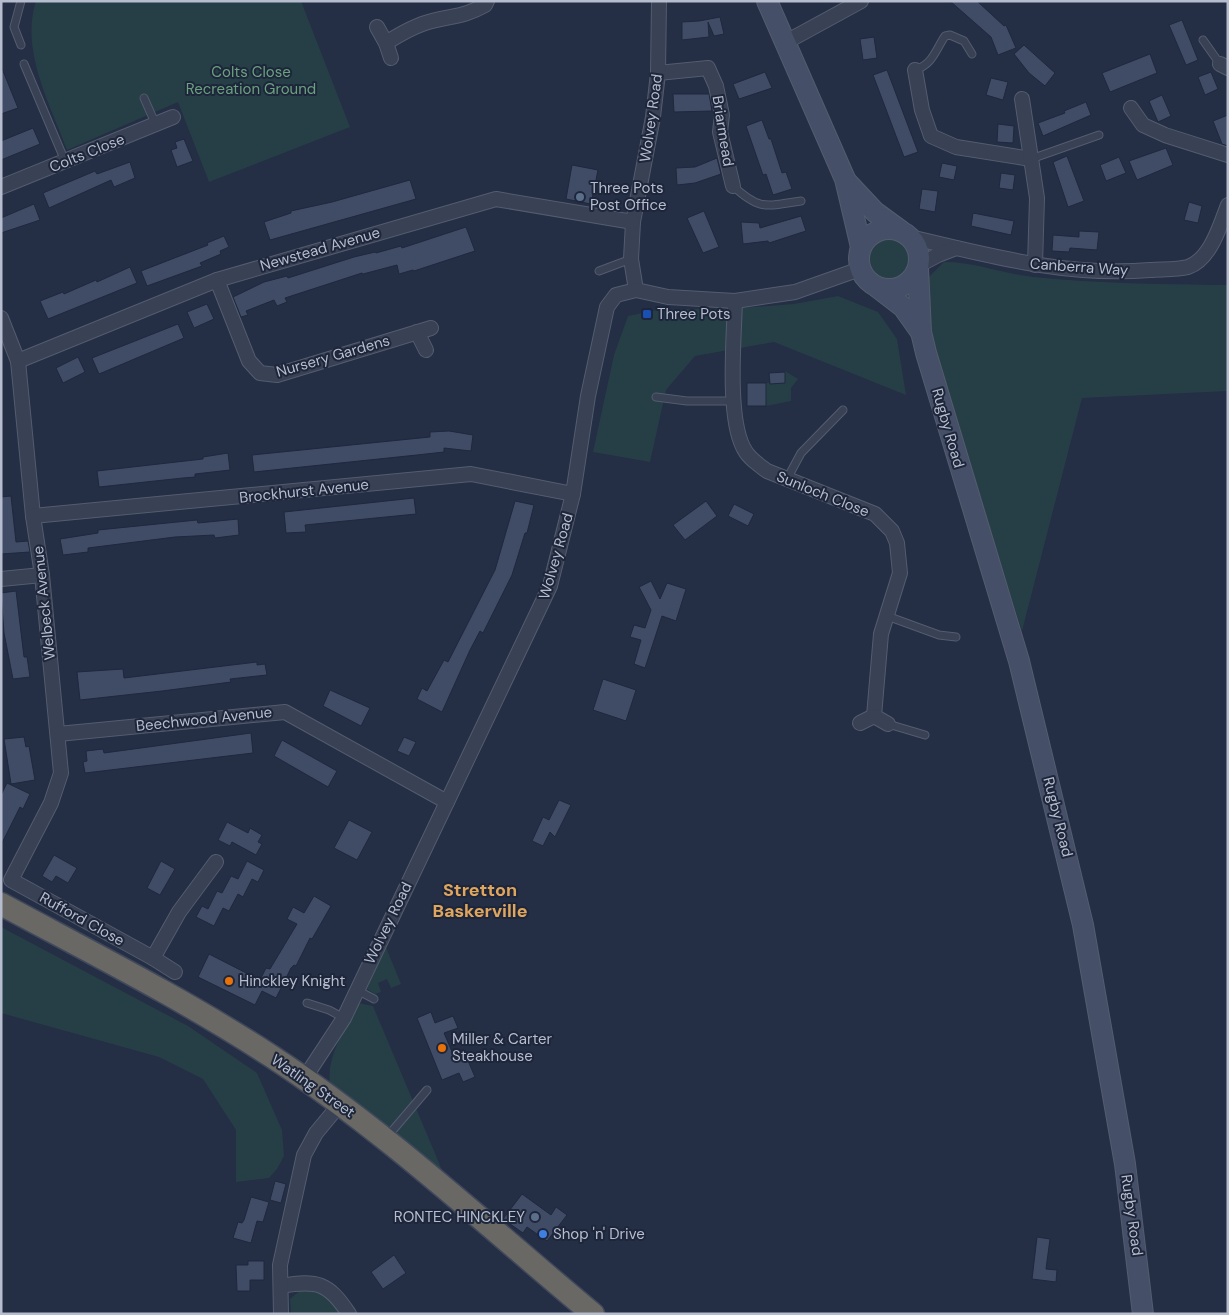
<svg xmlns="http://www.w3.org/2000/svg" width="1229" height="1315" viewBox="0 0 1229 1315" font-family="'DM Sans',sans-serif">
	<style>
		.green { fill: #263f46 }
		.building { fill: #404b66; stroke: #1f283c }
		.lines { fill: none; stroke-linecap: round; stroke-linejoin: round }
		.service-casing { stroke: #545c6f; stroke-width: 9 }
		.minor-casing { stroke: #545c6f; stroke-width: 16 }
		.secondary-casing { stroke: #545c6f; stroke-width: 22 }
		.trunk-casing { stroke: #40495c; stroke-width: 25 }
		.service { stroke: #394154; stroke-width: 7 }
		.minor { stroke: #394154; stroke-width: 14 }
		.secondary { stroke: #464f68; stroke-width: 20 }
		.trunk { stroke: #696864; stroke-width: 22 }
		.service-dot { fill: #5c6f8a; stroke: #1d263a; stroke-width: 2 }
		.transit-dot { fill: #1a4fb4; stroke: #1d263a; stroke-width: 2 }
		.food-dot { fill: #e8710a; stroke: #1d263a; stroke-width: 2 }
		.shop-dot { fill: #3f7fe0; stroke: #1d263a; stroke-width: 2 }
		.labels { text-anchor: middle; stroke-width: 4; stroke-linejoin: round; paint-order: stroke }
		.park-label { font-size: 15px; fill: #6ba17e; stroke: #1d263a }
		.street-label { font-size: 15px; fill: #b6bdce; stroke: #1d263a }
		.poi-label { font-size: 15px; fill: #b6bdce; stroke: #1d263a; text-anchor: start }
		.quarter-label { font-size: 18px; font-weight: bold; fill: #e1a65e; stroke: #1d263a }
	</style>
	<rect width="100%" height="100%" fill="#242e45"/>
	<g class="green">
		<path d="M36 1H301L350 127 209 182 178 102 67 150C50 104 20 50 36 1Z"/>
		<circle cx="893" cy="258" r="23"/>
		<path d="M944 262C975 262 1004 274 1034 277 1099 284 1163 284 1228 285V391L1082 398 1022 631 948 399 926 313 925 281Z"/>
		<polygon points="838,296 878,312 897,339 906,395 774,342 695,356 666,390 650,462 593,452 614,355 628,316 662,309 727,309 794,304"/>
		<polygon points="785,371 798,379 791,388 791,401 766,406 766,383 785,383"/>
		<polygon points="1,927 188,1026 257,1073 282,1130 284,1156 277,1169 269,1178 236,1182 236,1130 203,1079 159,1057 1,1013"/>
		<polygon points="385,945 401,984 391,988 387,979 378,983 381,992 375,994 367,989"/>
		<path d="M358 1003 373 1006 447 1182 330 1084C326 1056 346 1028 358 1003Z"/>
		<polygon points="302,1289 334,1297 339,1314 291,1314 290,1299"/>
	</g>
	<g class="building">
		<polygon points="950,1 977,1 1004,26 1006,25 1016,48 998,55 991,37"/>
		<polygon points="720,17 724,34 714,36 708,22 709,37 682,40 682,22 699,21"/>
		<polygon points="1182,20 1198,60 1186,65 1169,25"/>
		<polygon points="874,37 877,58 863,60 860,39"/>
		<polygon points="1024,45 1055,73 1045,86 1029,73 1014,54"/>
		<polygon points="1150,54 1157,73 1110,92 1102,73"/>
		<polygon points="1,66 18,108 1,114"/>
		<polygon points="887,70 918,152 904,157 873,75"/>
		<polygon points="765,72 772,88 739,99 733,84"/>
		<polygon points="1211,72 1218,89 1205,95 1198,77"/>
		<polygon points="991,78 1008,82 1003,100 986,95"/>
		<polygon points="673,94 709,94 712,111 674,112"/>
		<polygon points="1162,95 1171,116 1158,122 1149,101"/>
		<polygon points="1086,102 1091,115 1043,136 1038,123 1065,113 1064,111"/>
		<polygon points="1228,115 1228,146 1222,144 1213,121"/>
		<polygon points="762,120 769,139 771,139 782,173 786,172 792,189 773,195 766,174 763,175 746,126"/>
		<polygon points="998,124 1014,126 1013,143 997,142"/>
		<polygon points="33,128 40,144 1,160 1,141"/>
		<polygon points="184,139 193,161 177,167 171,150 177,148 175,142"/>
		<polygon points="1166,148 1173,165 1137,180 1129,161"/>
		<polygon points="1067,156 1084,201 1068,207 1053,162"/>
		<polygon points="1119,157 1126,173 1106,181 1100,165"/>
		<polygon points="717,158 721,174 695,183 677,185 676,168 695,167"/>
		<polygon points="130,162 135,178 114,187 111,180 49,208 43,193 95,171 97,174"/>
		<polygon points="942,163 957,166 954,180 939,177"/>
		<polygon points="572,165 598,170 591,204 566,199"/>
		<polygon points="1001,173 1015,175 1013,190 999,188"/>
		<polygon points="410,180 416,199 270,240 264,222 291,213 291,211 332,202"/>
		<polygon points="922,189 938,191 935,212 919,209"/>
		<polygon points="1189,202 1202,206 1198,223 1184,220"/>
		<polygon points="34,204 40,220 1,233 1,218"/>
		<polygon points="704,211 719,247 703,253 687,218"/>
		<polygon points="973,213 1014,221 1011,235 971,226"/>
		<polygon points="801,216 806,231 769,243 768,241 743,244 741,222 759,223 760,228"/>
		<polygon points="466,227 475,251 414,271 413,270 399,274 397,265 363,274 362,273 285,298 287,302 277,306 274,300 246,311 248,315 241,317 233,297 264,282 287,276 288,278 354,257 375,252 376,253 401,246 402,248"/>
		<polygon points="1079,231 1099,232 1097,250 1070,248 1069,252 1052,251 1053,235 1079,237"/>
		<polygon points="224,236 229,247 220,251 221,254 200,263 202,266 147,286 141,271 208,245 207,243"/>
		<polygon points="130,267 137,283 48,319 40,301 63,292 64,294 96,280 97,282"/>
		<polygon points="207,304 214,319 194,328 187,312"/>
		<polygon points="178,324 184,338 99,374 92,358"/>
		<polygon points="78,357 85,372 63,383 56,368"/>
		<polygon points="785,372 785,383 770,384 769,373"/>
		<rect x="747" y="383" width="19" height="23"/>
		<polygon points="449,431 473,435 471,451 444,448 444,452 417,455 254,472 252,455 430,437 430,432"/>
		<polygon points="228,453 230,470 195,474 195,477 183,478 99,487 97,471 203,459 203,457"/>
		<polygon points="11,496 16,542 28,541 30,552 1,554 1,497"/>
		<polygon points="414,498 416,514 305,525 306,532 286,533 284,512"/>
		<polygon points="515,501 534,505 527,533 525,533 512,575 483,633 480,631 470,650 442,712 417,699 422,688 427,691 444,660 448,662 495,570"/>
		<polygon points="706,501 717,516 685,540 673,525"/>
		<polygon points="734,504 754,514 748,526 728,516"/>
		<polygon points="238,519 239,535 215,538 214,535 175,537 88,548 88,552 63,555 60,539 98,533 98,530 197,520 198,523"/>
		<polygon points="651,581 660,599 667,583 686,589 676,621 662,616 645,668 634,664 641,640 630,637 634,625 645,628 651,610 639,587"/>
		<polygon points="16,591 24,657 27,657 30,677 13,679 4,633 1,593"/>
		<polygon points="257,662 257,665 265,664 267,675 230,679 231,682 162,691 80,700 77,672 123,669 124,678"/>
		<polygon points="603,679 636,690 626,721 593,710"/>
		<polygon points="330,690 370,708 361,726 323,706"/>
		<polygon points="251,733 253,753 85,773 83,762 87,761 86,751 103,749 104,753"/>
		<polygon points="24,737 26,747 29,746 35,780 11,784 4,739"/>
		<polygon points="404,737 416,742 409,756 397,751"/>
		<polygon points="282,740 337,771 328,787 274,756"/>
		<polygon points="7,783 30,794 23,809 20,807 1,845 1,795"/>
		<polygon points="559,800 571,805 555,837 550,832 543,846 532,841 543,817 549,820"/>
		<polygon points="349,820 372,832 357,860 334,848"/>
		<polygon points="227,822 248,833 250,828 262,835 258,842 262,844 256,855 232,842 230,846 218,840"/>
		<polygon points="54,855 77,868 68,883 56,876 52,882 42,876"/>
		<polygon points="161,861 175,869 160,895 147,888"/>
		<polygon points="247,861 264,870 258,882 252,879 243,897 238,894 229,911 223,908 214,926 196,917 202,906 208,909 217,891 222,893 231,876 238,879"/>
		<polygon points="314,896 331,906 312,939 310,938 296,966 294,965 291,968 276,998 262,991 255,1005 198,977 209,954 260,980 266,968 270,969 297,924 287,919 293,907 304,913"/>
		<polygon points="431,1012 435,1023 453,1016 458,1028 444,1033 453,1054 463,1049 475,1077 463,1082 459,1073 442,1080 417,1018"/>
		<polygon points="275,1181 286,1184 281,1203 270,1200"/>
		<polygon points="522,1194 551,1215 556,1207 567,1215 547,1241 527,1227 523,1233 503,1219"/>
		<polygon points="251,1197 269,1202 263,1222 257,1221 251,1243 233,1238 238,1222 242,1223 244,1220"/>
		<polygon points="1037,1237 1050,1239 1046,1269 1057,1270 1056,1282 1032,1279"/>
		<polygon points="394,1255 406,1273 383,1289 371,1272"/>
		<polygon points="248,1261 264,1261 264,1280 250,1280 250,1291 237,1291 236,1265 248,1265"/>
	</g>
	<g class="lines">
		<defs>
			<g id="service">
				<polyline points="1203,40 1220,64"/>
				<polyline points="21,45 14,27 21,1"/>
				<polyline points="24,64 65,161"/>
				<path d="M915 70C933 64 935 51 945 36L950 35 964 41 972 54"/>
				<polyline points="144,98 156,125"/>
				<polyline points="1031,159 1099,135"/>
				<path d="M733 186C760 211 766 206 801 201"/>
				<polyline points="599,271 631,259"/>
				<polyline points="656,397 687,401 735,401"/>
				<polyline points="787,479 801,453 843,410"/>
				<polyline points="887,616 939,635 956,637"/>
				<polyline points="888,724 925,735"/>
				<polyline points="357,990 374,999"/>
				<polyline points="307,1003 329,1010 344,1018"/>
				<polyline points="387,1137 427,1090"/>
			</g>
			<g id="minor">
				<polyline points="377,27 386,43 391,58"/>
				<polyline points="786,42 861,1"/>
				<path d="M386 43C400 34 416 25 432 21 455 15 463 17 485 5L487 1"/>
				<polyline points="1220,64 1228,68"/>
				<polyline points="915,70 922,110 931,136 956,147 1031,159"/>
				<polyline points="658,73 708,68 716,86 722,115 720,132 733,186"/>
				<polyline points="1022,99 1037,198 1035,265"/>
				<polyline points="1131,108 1143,125 1165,135 1228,155"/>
				<polyline points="1,187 173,117"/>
				<path d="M910 237C990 256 1067 277 1150 270 1161 269 1176 270 1188 267 1211 259 1220 225 1228 205"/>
				<polyline points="919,265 938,255 956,248"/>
				<polyline points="217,280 249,361 260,373 277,375 431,328"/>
				<polyline points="636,290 631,259 633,222 653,117 658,73 659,1"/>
				<path d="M735 301C734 337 727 415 743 447 748 458 758 464 767 471L875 514 892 531 897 543 900 573 881 634 874 716"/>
				<polyline points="1,318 18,361 33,516 42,575 61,773 51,803 11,880 153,958 179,912 216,862"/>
				<polyline points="417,332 426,350"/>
				<polyline points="18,361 217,280 496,199 633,222"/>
				<polyline points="33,516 471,474 573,494"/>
				<polyline points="1,579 42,575"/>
				<polyline points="860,723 874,716 888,724"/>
				<polyline points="58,734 285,712 447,802"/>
				<polyline points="153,958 175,972"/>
				<polyline points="304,1079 344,1018 550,586 573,494 588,396 607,307 616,295 636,290 668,297 735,301 795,292 860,269"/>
				<path d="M281 1286C317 1280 328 1282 349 1314"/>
				<polyline points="281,1314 280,1265 304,1155 316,1133 340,1104"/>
			</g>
			<g id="secondary">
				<polyline points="767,1 845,179 861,247"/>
				<polyline points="846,181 875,212 901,231"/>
				<circle cx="889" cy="259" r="30"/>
				<polyline points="918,268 921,332 926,353 1019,661 1083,925 1125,1164 1143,1314"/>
				<polyline points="877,287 903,307 920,331"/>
			</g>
			<path id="trunk" d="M1 904C92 953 185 1000 271 1056 386 1131 487 1226 593 1314"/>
		</defs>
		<use href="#service" class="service-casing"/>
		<use href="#minor" class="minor-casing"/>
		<use href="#secondary" class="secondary-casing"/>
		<use href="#trunk" class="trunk-casing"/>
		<use href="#service" class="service"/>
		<use href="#minor" class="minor"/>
		<use href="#secondary" class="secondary"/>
		<use href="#trunk" class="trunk"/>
	</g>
	<g class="service-dot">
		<circle cx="580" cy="197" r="5"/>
		<circle cx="535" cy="1217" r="5"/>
	</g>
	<rect class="transit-dot" x="642" y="309" width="10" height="10" rx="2.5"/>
	<g class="food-dot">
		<circle cx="229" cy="981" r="5"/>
		<circle cx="442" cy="1048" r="5"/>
	</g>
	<circle class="shop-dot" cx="543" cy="1234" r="5"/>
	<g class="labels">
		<g class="park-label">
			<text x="251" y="77">Colts Close<tspan x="251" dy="17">Recreation Ground</tspan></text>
		</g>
		<g class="street-label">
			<text transform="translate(651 118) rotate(-82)" y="5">Wolvey Road</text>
			<text transform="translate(723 131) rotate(81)" y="5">Briarmead</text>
			<text transform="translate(87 153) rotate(-22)" y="5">Colts Close</text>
			<text transform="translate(320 249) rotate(-16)" y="5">Newstead Avenue</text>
			<text transform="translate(1079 267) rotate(4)" y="5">Canberra Way</text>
			<text transform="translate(333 356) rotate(-16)" y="5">Nursery Gardens</text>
			<text transform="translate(948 428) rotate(74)" y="5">Rugby Road</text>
			<text transform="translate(304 491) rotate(-6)" y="5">Brockhurst Avenue</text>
			<text transform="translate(823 494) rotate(22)" y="5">Sunloch Close</text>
			<text transform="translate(556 556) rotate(-74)" y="5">Wolvey Road</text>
			<text transform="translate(44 603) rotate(-96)" y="5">Welbeck Avenue</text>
			<text transform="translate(204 719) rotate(-6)" y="5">Beechwood Avenue</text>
			<text transform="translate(1058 817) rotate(76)" y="5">Rugby Road</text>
			<text transform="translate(82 919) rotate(29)" y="5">Rufford Close</text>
			<text transform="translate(388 923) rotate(-64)" y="5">Wolvey Road</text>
			<text transform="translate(313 1086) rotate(35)" y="5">Watling Street</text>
			<text transform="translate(1132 1215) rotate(82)" y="5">Rugby Road</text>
		</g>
		<g class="poi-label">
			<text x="590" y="193">Three Pots<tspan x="590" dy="17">Post Office</tspan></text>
			<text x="657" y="319">Three Pots</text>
			<text x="239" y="986">Hinckley Knight</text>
			<text x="452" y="1044">Miller &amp; Carter<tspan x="452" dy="17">Steakhouse</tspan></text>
			<text x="525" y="1222" text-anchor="end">RONTEC HINCKLEY</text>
			<text x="553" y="1239">Shop 'n' Drive</text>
		</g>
		<g class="quarter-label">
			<text x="480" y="896">Stretton<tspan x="480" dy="21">Baskerville</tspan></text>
		</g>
	</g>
	<rect width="1229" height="1315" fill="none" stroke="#b6bdce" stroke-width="5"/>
</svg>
